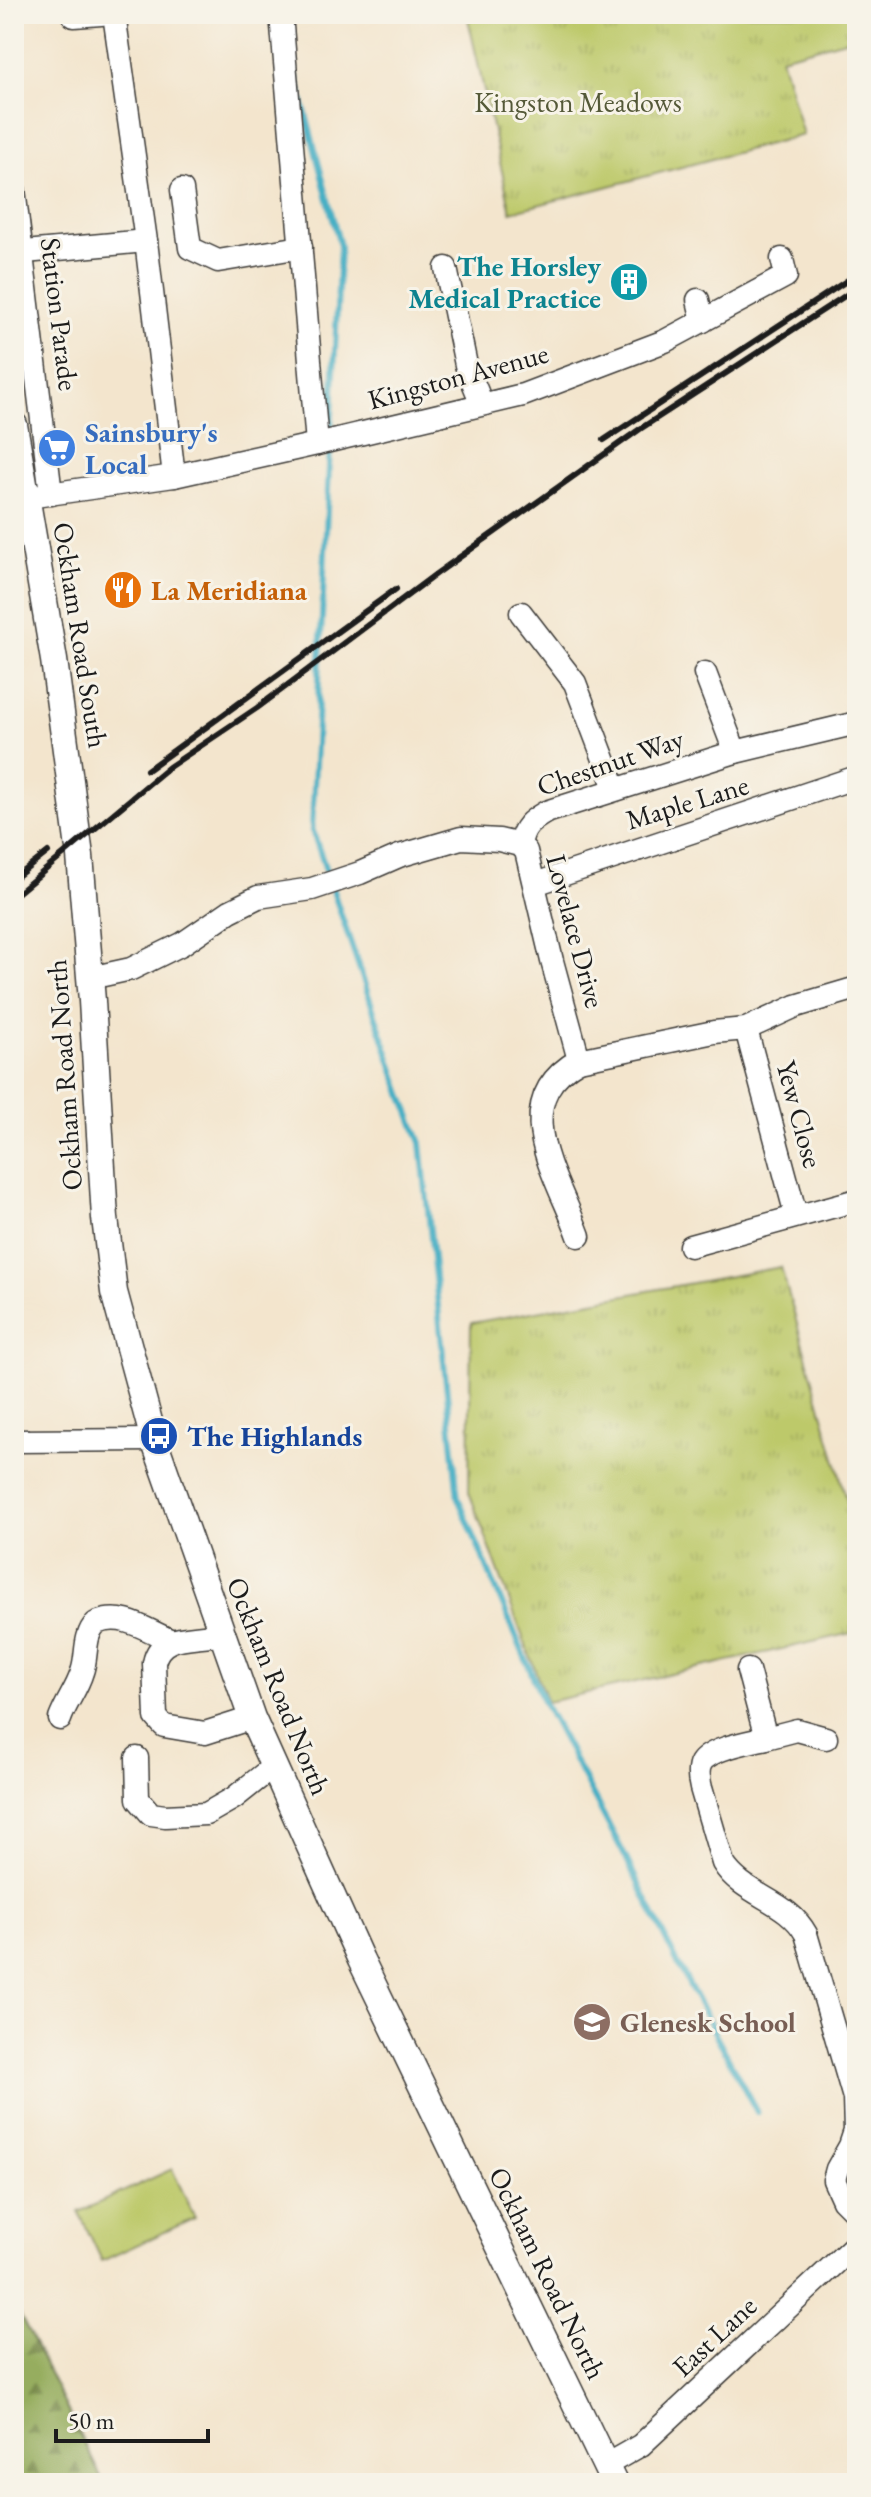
<svg xmlns="http://www.w3.org/2000/svg" width="871" height="2497" viewBox="0 0 871 2497" font-family="'EB Garamond',serif">
	<style>
		.grass { fill: #bdc96b; stroke: #6c7244; stroke-width: 2 }
		.forest { fill: url(#forest-firs); stroke: #59643e; stroke-width: 2 }
		.park { fill: url(#park-tufts); stroke: #6c7244; stroke-width: 2 }
		.lines { fill: none; stroke-linecap: round; stroke-linejoin: round }
		.stream { stroke: #46afc4; stroke-width: 6 }
		.minor-casing { stroke: #3c3a37; stroke-width: 25 }
		.major-casing { stroke: #3c3a37; stroke-width: 29 }
		.minor { stroke: #fff; stroke-width: 22 }
		.major { stroke: #fff; stroke-width: 26 }
		.rail { stroke: #1c1c1c; stroke-width: 6 }
		.labels { text-anchor: middle; stroke-width: 6; stroke-linejoin: round; paint-order: stroke }
		.park-label { font-size: 28px; fill: #545938; stroke: #f7f3e8 }
		.culture-label { font-size: 28px; font-weight: bold; fill: #0d838f; stroke: #f7f3e8; text-anchor: end }
		.street-label { font-size: 28px; fill: #1c1c1c; stroke: #f7f3e8 }
		.shop-label { font-size: 28px; font-weight: bold; fill: #366cbe; stroke: #f7f3e8; text-anchor: start }
		.food-label { font-size: 28px; font-weight: bold; fill: #c56008; stroke: #f7f3e8; text-anchor: start }
		.transit-label { font-size: 28px; font-weight: bold; fill: #164399; stroke: #f7f3e8; text-anchor: start }
		.education-label { font-size: 28px; font-weight: bold; fill: #785e54; stroke: #f7f3e8; text-anchor: start }
	</style>
	<defs>
		<pattern id="forest-firs" width="22" height="20" patternUnits="userSpaceOnUse" patternTransform="scale(2)"><rect width="22" height="20" fill="#96ad5f"/><path d="M5 1l3.5 6h-7zM16 11l3.5 6h-7z" fill="#7a8c4e"/></pattern>
		<pattern id="park-tufts" width="24" height="20" patternUnits="userSpaceOnUse" patternTransform="scale(2)"><rect width="24" height="20" fill="#bdc96b"/><path d="M3 7l-1-3M5 7V3M7 7l1-3M15 17l-1-3M17 17v-4M19 17l1-3" fill="none" stroke="#a2ac5c"/></pattern>
	</defs>
	<rect width="100%" height="100%" fill="#f7f3e8"/>
	<filter id="ink" filterUnits="userSpaceOnUse"><feTurbulence type="fractalNoise" baseFrequency=".0125" numOctaves="2"/><feDisplacementMap in="SourceGraphic" scale="16" xChannelSelector="R" yChannelSelector="G"/><feConvolveMatrix kernelMatrix="1 2 1 2 8 2 1 2 1" color-interpolation-filters="sRGB"/></filter>
	<filter id="wash" filterUnits="userSpaceOnUse"><feTurbulence type="fractalNoise" baseFrequency=".006" numOctaves="4" result="noise"/><feDisplacementMap in="SourceGraphic" scale="32" xChannelSelector="R" yChannelSelector="G"/><feGaussianBlur stdDeviation="1.8" result="paint"/><feColorMatrix in="noise" values="0 0 0 0 0 0 0 0 0 0 0 0 0 0 0 0 0 1.4 0 .05"/><feComposite in="paint" operator="in"/></filter>
	<g filter="url(#wash)">
		<rect width="100%" height="100%" fill="#f3e5cd"/>
		<polygon class="grass" points="172,2169 195,2218 102,2261 79,2212"/>
		<polygon class="forest" points="14,2303 104,2483 14,2483"/>
		<g class="park">
			<polygon points="467,14 857,14 857,37 781,57 803,135 511,212"/>
			<polygon points="781,1267 857,1536 857,1632 547,1702 469,1492 471,1323"/>
		</g>
		<g class="lines">
			<g class="stream">
				<polyline points="296,76 340,246 331,435"/>
				<polyline points="330,446 312,829 401,1091 421,1143 458,1498 544,1703 625,1856 675,1958 757,2112"/>
			</g>
		</g>
	</g>
	<g filter="url(#ink)">
		<g class="lines">
			<defs>
				<g id="minor">
					<polyline points="114,14 146,241 174,476"/>
					<polyline points="281,14 317,444"/>
					<polyline points="74,16 101,14"/>
					<polyline points="14,189 51,494"/>
					<polyline points="182,190 190,248 218,261 301,247"/>
					<polyline points="14,253 146,241"/>
					<polyline points="446,268 466,365 482,404"/>
					<polyline points="698,300 703,321"/>
					<polyline points="14,499 174,476 317,444 523,395 665,341 786,276 782,259"/>
					<polyline points="521,613 575,683 615,788"/>
					<polyline points="705,673 735,752"/>
					<path d="M520 845C523 826 531 821 546 812L735 752 857 723"/>
					<polyline points="535,884 857,777"/>
					<polyline points="90,978 131,969 182,944 230,911 258,897 312,889 360,873 399,856 461,838 499,840 520,845 526,851 552,961 579,1060 714,1032 746,1029 796,1006 857,988"/>
					<polyline points="746,1029 796,1215"/>
					<path d="M579 1060C504 1102 558 1177 579 1236"/>
					<polyline points="690,1246 857,1200"/>
					<polyline points="14,1441 154,1440"/>
					<path d="M221 1633C197 1640 160 1631 154 1663L156 1717 164 1726 205 1733 252 1718"/>
					<path d="M748 1670 766 1738C750 1742 710 1748 701 1763 697 1770 699 1780 701 1788L723 1863C743 1896 787 1899 806 1934L854 2098 855 2131 850 2146 837 2169 834 2180 843 2200 857 2214"/>
					<path d="M60 1719C66 1702 77 1689 82 1672 88 1656 83 1636 96 1623 123 1612 146 1630 170 1640"/>
					<polyline points="766,1738 797,1730 826,1738"/>
					<polyline points="137,1758 138,1799 151,1814 165,1816 206,1814 234,1798 274,1766"/>
					<polyline points="606,2465 641,2445 857,2243"/>
				</g>
				<polyline id="major" points="14,425 54,660 80,856 92,1001 105,1218 114,1292 154,1440 252,1718 361,1960 614,2483"/>
			</defs>
			<use href="#minor" class="minor-casing"/>
			<use href="#major" class="major-casing"/>
			<use href="#minor" class="minor"/>
			<use href="#major" class="major"/>
			<g class="rail">
				<polyline points="604,440 857,274"/>
				<polyline points="147,770 396,589"/>
				<polyline points="14,879 48,852"/>
				<polyline points="14,896 169,767 257,708 436,574 640,429 857,288"/>
			</g>
		</g>
	</g>
	<defs>
		<symbol id="building-disc" viewBox="-11 -11 22 22"><circle r="9.5" fill="#0f9aa8" stroke="#f7f3e8"/><path d="M-4-6H4V6H1V3H-1V6H-4ZM-2.5-4.3h1.7v1.8h-1.7ZM.8-4.3h1.7v1.8H.8ZM-2.5-1h1.7V.8h-1.7ZM.8-1h1.7V.8H.8Z" fill="#fff"/></symbol>
		<symbol id="supermarket-disc" viewBox="-11 -11 22 22"><circle r="9.5" fill="#3f7fe0" stroke="#f7f3e8"/><path d="M-6-5.5h2.5l.6 2H6L4.5 2H-2.5L-4.4-4H-6ZM-1.5 3.2a1.3 1.3 0 1 0 .1 0ZM3 3.2a1.3 1.3 0 1 0 .1 0Z" fill="#fff"/></symbol>
		<symbol id="restaurant-disc" viewBox="-11 -11 22 22"><circle r="9.5" fill="#e8710a" stroke="#f7f3e8"/><path d="M-5-6h1v4h1v-4h1v4h1v-4h1v5L-1.5 .5V6h-2V.5L-5-1ZM5-6V6H3V1.5H1.5Q1.5-4 5-6Z" fill="#fff"/></symbol>
		<symbol id="bus-disc" viewBox="-11 -11 22 22"><circle r="9.5" fill="#1a4fb4" stroke="#f7f3e8"/><path d="M-5-6H5V4H4V6H2V4H-2V6H-4V4H-5ZM-3.5-4V0h7V-4ZM-3.5 1.2v1.5H-2V1.2ZM2 1.2v1.5H3.5V1.2Z" fill="#fff"/></symbol>
		<symbol id="school-disc" viewBox="-11 -11 22 22"><circle r="9.5" fill="#8d6e63" stroke="#f7f3e8"/><path d="M0-5L7-2L0 1L-7-2ZM-4 1L0 2.5L4 1V4Q0 6-4 4Z" fill="#fff"/></symbol>
	</defs>
	<g fill-rule="evenodd">
		<use href="#building-disc" x="607" y="260" width="44" height="44"/>
		<use href="#supermarket-disc" x="35" y="426" width="44" height="44"/>
		<use href="#restaurant-disc" x="101" y="568" width="44" height="44"/>
		<use href="#bus-disc" x="137" y="1414" width="44" height="44"/>
		<use href="#school-disc" x="570" y="2000" width="44" height="44"/>
	</g>
	<g class="labels">
		<g class="park-label">
			<text x="578" y="112">Kingston Meadows</text>
		</g>
		<g class="culture-label">
			<text x="601" y="276">The Horsley<tspan x="601" dy="32">Medical Practice</tspan></text>
		</g>
		<g class="street-label">
			<text transform="translate(60 314) rotate(83)" y="10">Station Parade</text>
			<text transform="translate(458 376) rotate(-15)" y="10">Kingston Avenue</text>
			<text transform="translate(81 635) rotate(81)" y="10">Ockham Road South</text>
			<text transform="translate(610 762) rotate(-19)" y="10">Chestnut Way</text>
			<text transform="translate(687 802) rotate(-17)" y="10">Maple Lane</text>
			<text transform="translate(576 931) rotate(75)" y="10">Lovelace Drive</text>
			<text transform="translate(64 1075) rotate(-94)" y="10">Ockham Road North</text>
			<text transform="translate(800 1114) rotate(75)" y="10">Yew Close</text>
			<text transform="translate(279 1686) rotate(68)" y="10">Ockham Road North</text>
			<text transform="translate(548 2273) rotate(64)" y="10">Ockham Road North</text>
			<text transform="translate(714 2336) rotate(-43)" y="10">East Lane</text>
		</g>
		<g class="shop-label">
			<text x="85" y="442">Sainsbury's<tspan x="85" dy="32">Local</tspan></text>
		</g>
		<g class="food-label">
			<text x="151" y="600">La Meridiana</text>
		</g>
		<g class="transit-label">
			<text x="187" y="1446">The Highlands</text>
		</g>
		<g class="education-label">
			<text x="620" y="2032">Glenesk School</text>
		</g>
	</g>
	<rect width="871" height="2497" fill="none" stroke="#f7f3e8" stroke-width="48"/>
	<path d="M56 2429v12h152v-12" fill="none" stroke="#1c1c1c" stroke-width="4"/>
	<text x="68" y="2429" font-size="24" fill="#1c1c1c" stroke="#f7f3e8" stroke-width="6" paint-order="stroke">50 m</text>
</svg>
